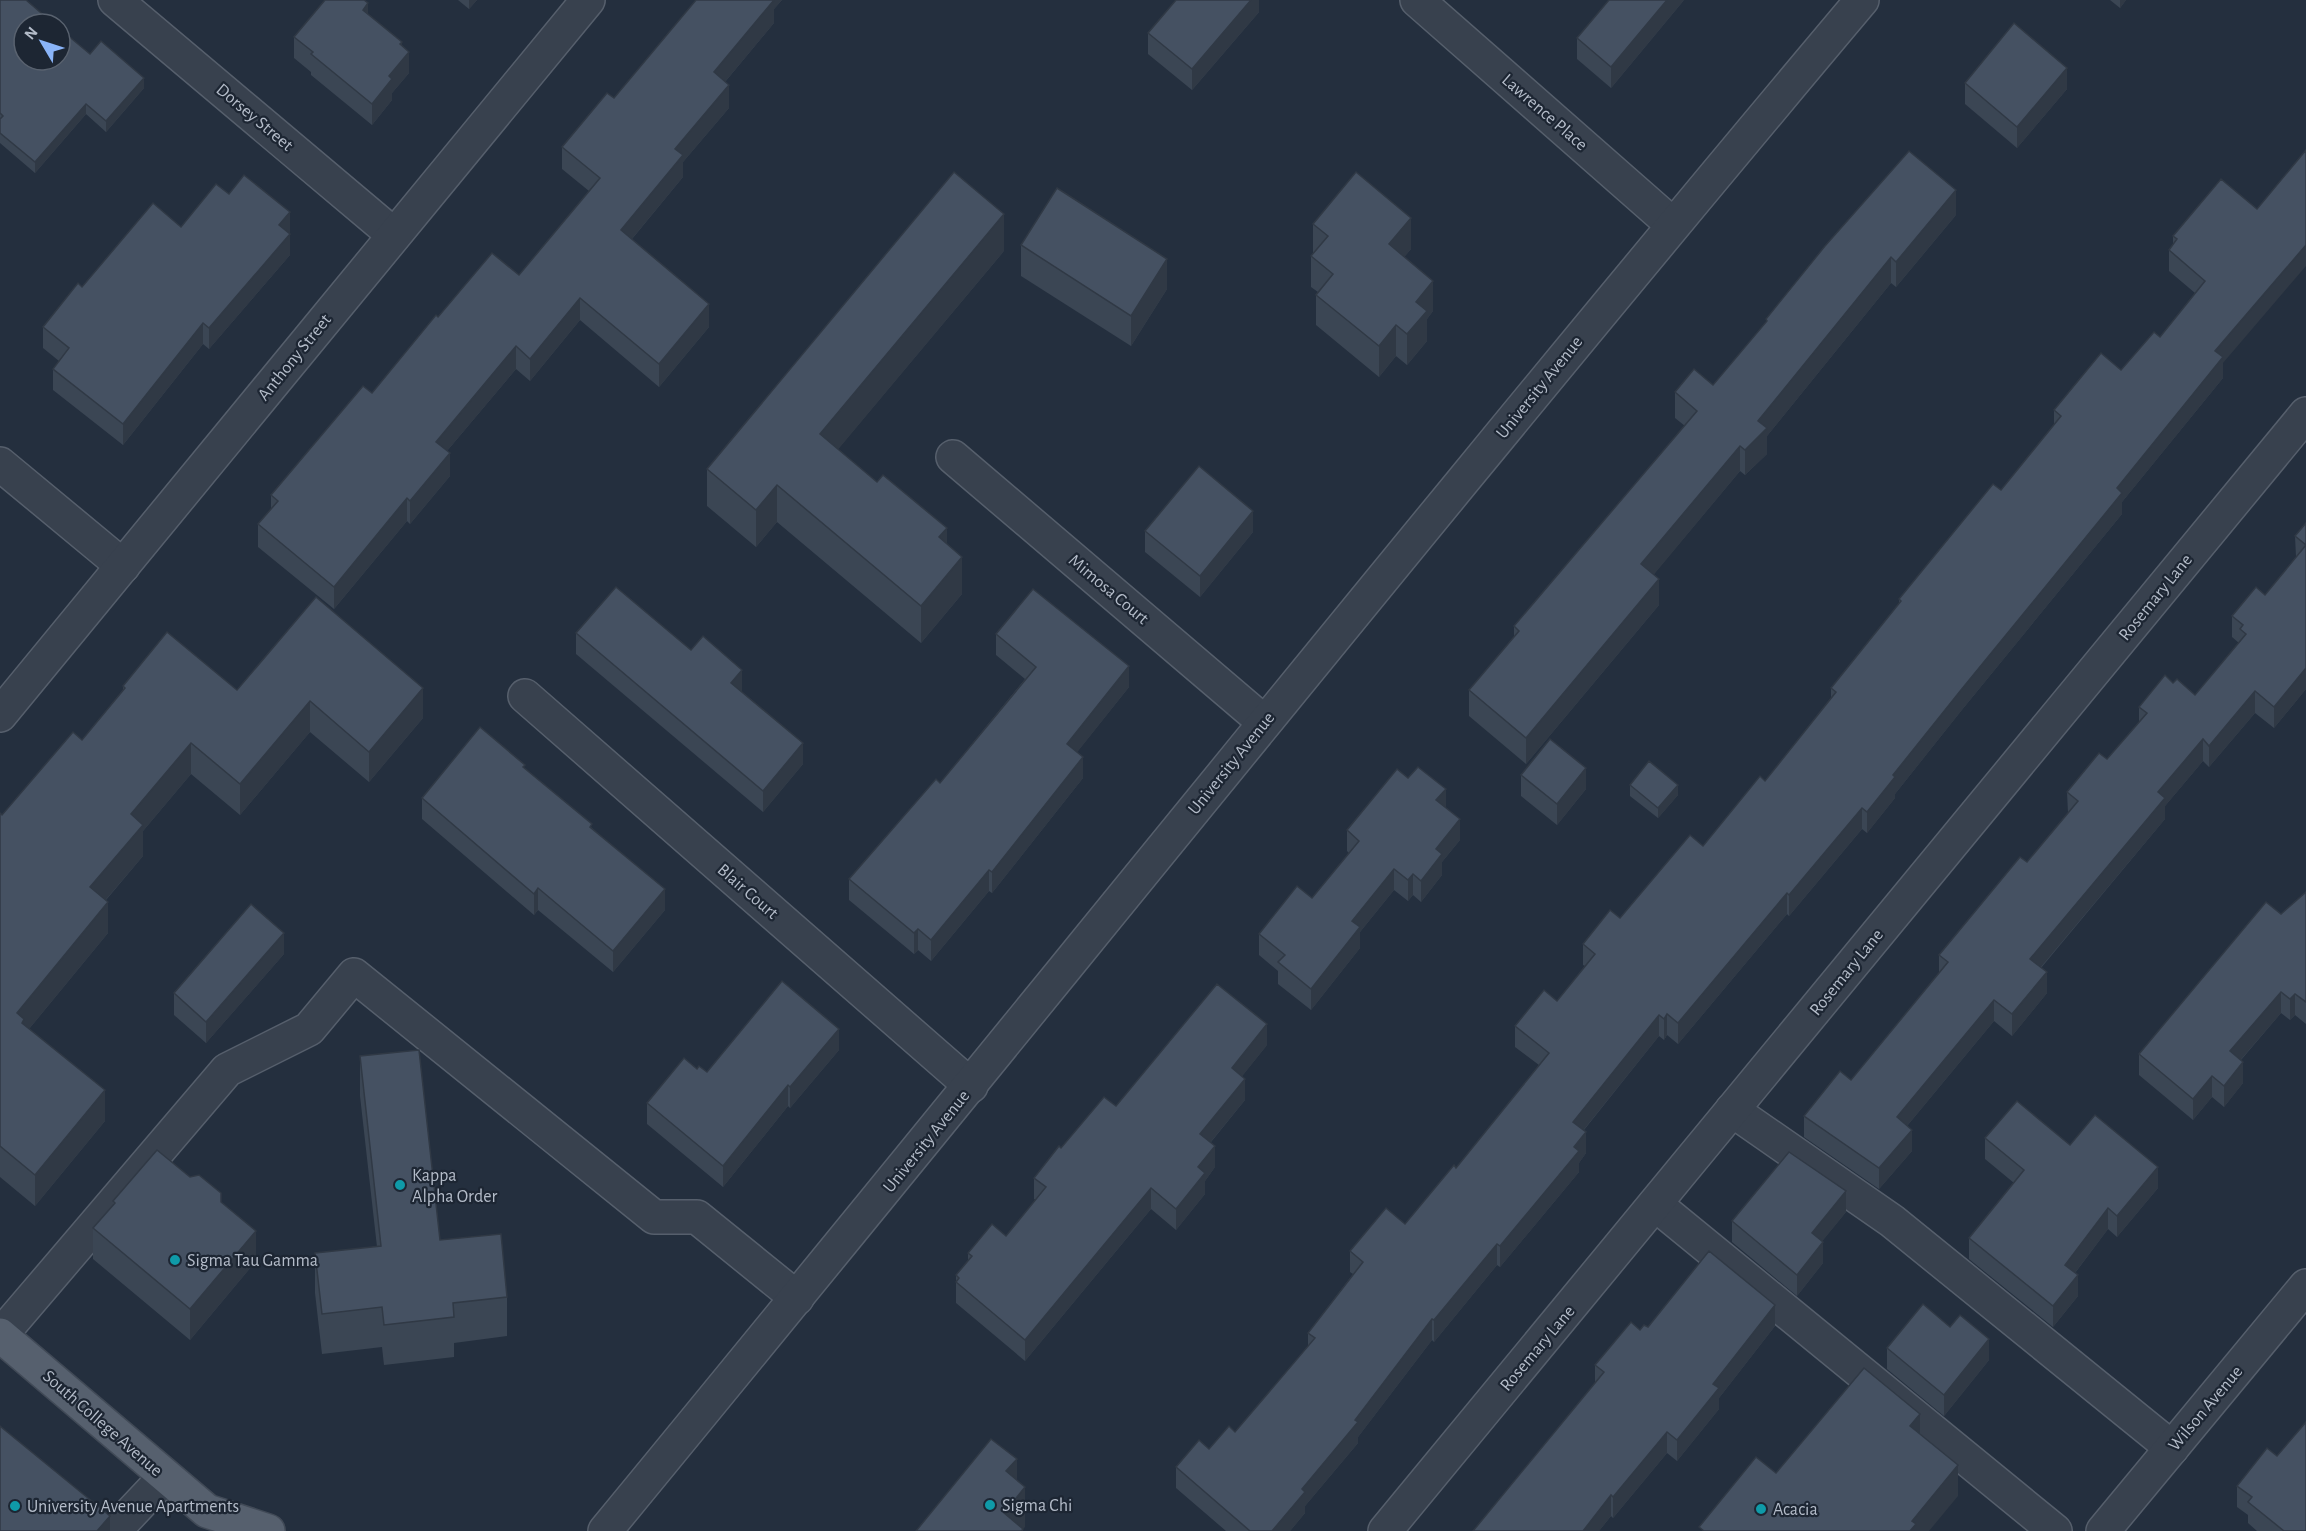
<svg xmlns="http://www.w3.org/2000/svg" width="2306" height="1531" viewBox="0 0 2306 1531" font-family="'Alegreya Sans',sans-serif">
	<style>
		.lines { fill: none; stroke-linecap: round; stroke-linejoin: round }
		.minor-casing { stroke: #565f6c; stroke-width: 36 }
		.major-casing { stroke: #414a57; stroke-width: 36 }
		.minor { stroke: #38414e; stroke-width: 33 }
		.major { stroke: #56606e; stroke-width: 33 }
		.wall { fill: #3b4654 }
		.shaded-wall { fill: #303945 }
		.building { fill: #455162; stroke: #303945; stroke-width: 1.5 }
		.culture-dot { fill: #0f9aa8; stroke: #1d2633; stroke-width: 2 }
		.labels { text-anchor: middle; stroke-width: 4.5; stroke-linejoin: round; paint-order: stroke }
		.street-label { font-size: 18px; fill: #b4bcc9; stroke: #1d2633 }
		.poi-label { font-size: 18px; fill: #b4bcc9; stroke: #1d2633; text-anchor: start }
	</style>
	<rect width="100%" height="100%" fill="#242f3e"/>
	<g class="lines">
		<defs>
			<g id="minor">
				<polyline points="115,0 394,235"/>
				<polyline points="1417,0 1673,225"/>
				<polyline points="953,457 1264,722"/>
				<polyline points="0,464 123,566"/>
				<polyline points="525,696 971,1086"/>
				<polyline points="0,715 588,0"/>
				<polyline points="1732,1110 1892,1221 2172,1448"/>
				<polyline points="1655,1204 2055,1531"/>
				<polyline points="0,1336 227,1070 309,1029 354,975 654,1217 697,1217 797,1298"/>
				<polyline points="114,1531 165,1477"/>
				<path d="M605 1531C1025 1021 1437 505 1862 0"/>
				<polyline points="1385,1531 2306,414"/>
				<polyline points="2103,1531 2306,1286"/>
			</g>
			<polyline id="major" points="0,1335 207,1511 268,1531"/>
		</defs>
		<use href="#minor" class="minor-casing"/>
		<use href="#major" class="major-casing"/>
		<use href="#minor" class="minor"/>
		<use href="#major" class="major"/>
	</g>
	<g class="wall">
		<polygon points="0,0 144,88 106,132 86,114 35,173 0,143"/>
		<polygon points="458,0 477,0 469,9"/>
		<polygon points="696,0 782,0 774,9 774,23 725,82 729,108 683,162 683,177 632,239 709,327 659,387 580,320 530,381 516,369 447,451 450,476 410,524 407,521 334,609 258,547 258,524 271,509 271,495 372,393 438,317 519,275 589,191 562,169 562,147 614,98"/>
		<polygon points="1259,0 1259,12 1192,90 1148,54 1148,33"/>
		<polygon points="1684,0 1611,88 1577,59 1577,38"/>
		<polygon points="2110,0 2126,0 2120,8"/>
		<polygon points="368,14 402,46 409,73 392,93 392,100 372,125 311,75 311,72 294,58 294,37"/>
		<polygon points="1965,83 2067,89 2017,148 1965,104"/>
		<polygon points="2221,179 2223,378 2122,502 2122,514 1961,711 1895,794 1895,798 1867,833 1862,829 1789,916 1787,914 1678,1044 1667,1035 1664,1040 1659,1036 1584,1130 1586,1153 1579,1163 1579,1172 1500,1267 1497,1265 1434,1342 1432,1340 1358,1437 1358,1443 1305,1506 1305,1513 1290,1531 1226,1531 1176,1488 1176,1467 1209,1449 1235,1432 1308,1346 1308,1333 1353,1274 1350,1272 1350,1251 1405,1224 1456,1168 1539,1065 1515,1047 1515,1026 1557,1001 1585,966 1583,965 1583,944 1620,918 1703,846 1765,781 1831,698 1831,688 1899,604 1899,599 2001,490 2054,425 2054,410 2121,370 2160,337 2195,293 2169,271 2169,250 2173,244 2173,236"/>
		<polygon points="229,194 290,212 290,255 209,349 203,344 123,445 53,390 53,369 59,361 43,348 43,327 82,287 181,227"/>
		<polygon points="1956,215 1896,287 1891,283 1767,436 1767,454 1745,475 1740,471 1653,575 1659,605 1526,764 1469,716 1469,690 1514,638 1514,626 1685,426 1675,418 1675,392 1713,385 1766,323 1766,319"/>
		<polygon points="1313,224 1411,249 1404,257 1433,311 1427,319 1427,341 1407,365 1396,356 1379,377 1316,325 1316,295 1318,292 1311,287 1311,256 1313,254"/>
		<polygon points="1021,245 1167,289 1131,346 1021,276"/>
		<polygon points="1004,251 838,449 947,544 962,594 921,643 777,522 756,547 707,506 707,469"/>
		<polygon points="2306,523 2306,689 2274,728 2255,713 2209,767 2203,761 2165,806 2165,819 2041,968 2047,993 2012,1036 1994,1021 1907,1126 1912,1151 1879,1189 1804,1137 1804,1116 1851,1080 1939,973 1939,955 2027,862 2068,813 2067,792 2107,759 2139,723 2139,707 2173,683 2195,695 2239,643 2232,637 2232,616 2265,595 2296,557 2295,536"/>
		<polygon points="1145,531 1253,532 1200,597 1145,552"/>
		<polygon points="576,633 691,650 742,692 803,764 763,812 576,654"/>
		<polygon points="996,634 1129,687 1077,752 1083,778 992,893 989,891 931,961 918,950 914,954 849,900 849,879 940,783 1025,679 996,655"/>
		<polygon points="123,686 237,690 423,718 369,782 310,732 240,815 191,774 143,831 143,856 106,900 108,933 29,1029 105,1121 35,1206 0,1177 0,813 2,815 82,740 123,690"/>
		<polygon points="525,769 592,828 665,910 613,972 538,910 534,915 422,819 422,798"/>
		<polygon points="1521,775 1586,789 1557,825 1521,796"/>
		<polygon points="1630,785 1678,795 1658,818 1630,796"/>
		<polygon points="1446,808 1460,840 1442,862 1442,875 1421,902 1413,895 1408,901 1394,890 1360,932 1360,948 1311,1010 1278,984 1278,971 1259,955 1259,934 1312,898 1349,853 1347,851 1347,830"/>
		<polygon points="2306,892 2306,1024 2295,1015 2290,1020 2281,1013 2241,1060 2243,1083 2224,1107 2212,1097 2193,1120 2139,1075 2139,1054 2281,914"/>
		<polygon points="284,954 206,1043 174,1015 174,993"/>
		<polygon points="1267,1045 1242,1076 1245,1100 1211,1142 1215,1167 1205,1181 1205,1194 1176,1230 1151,1209 1025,1361 956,1303 956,1275 968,1261 968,1253 1006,1236 1036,1200 1034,1199 1034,1178 1061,1148 1116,1106"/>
		<polygon points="839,1050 790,1108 788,1106 723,1187 647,1124 647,1103 697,1069 707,1072"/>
		<polygon points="360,1056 440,1240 507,1297 507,1336 454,1343 454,1357 384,1365 382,1347 322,1354 315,1293 315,1253 377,1247 360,1096"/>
		<polygon points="1985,1138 2070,1145 2158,1188 2117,1237 2108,1229 2075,1273 2078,1296 2053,1327 1969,1259 1969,1238 2014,1183 1985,1159"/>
		<polygon points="190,1177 221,1202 256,1261 190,1340 93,1259 93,1228 113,1205 113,1201"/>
		<polygon points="1846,1212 1822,1241 1823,1263 1797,1296 1732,1242 1732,1221"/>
		<polygon points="1775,1326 1719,1398 1719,1409 1677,1461 1667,1453 1613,1518 1611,1516 1599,1531 1473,1531 1595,1383 1595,1365 1640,1330 1648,1327"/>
		<polygon points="1950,1327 1989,1360 1944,1416 1887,1369 1887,1348"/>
		<polygon points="2237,1486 2306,1531 2257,1531 2248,1523 2248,1515 2237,1507"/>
	</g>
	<g class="shaded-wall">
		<polygon points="469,0 477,0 469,9"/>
		<polygon points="768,0 782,0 774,9 774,23 714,95 714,72"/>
		<polygon points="1251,0 1259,0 1259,12 1192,90 1192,69"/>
		<polygon points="1667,0 1684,0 1611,88 1611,67"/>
		<polygon points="2120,0 2126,0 2120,8"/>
		<polygon points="368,3 368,24 363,10"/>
		<polygon points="402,42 402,61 409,52 409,73 392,93 392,100 372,125 372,104 389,76 400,44"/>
		<polygon points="2067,68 2067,89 2017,148 2017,127"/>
		<polygon points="144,78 144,88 106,132 106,121"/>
		<polygon points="729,85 729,108 683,162 683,177 621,252 621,230 675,149"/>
		<polygon points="86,104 86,114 35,173 35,162"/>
		<polygon points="1956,190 1956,215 1896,287 1896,262"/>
		<polygon points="290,212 290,255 209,349 209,328 279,225"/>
		<polygon points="1004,214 1004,251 820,471 820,434"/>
		<polygon points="1411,218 1411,249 1389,275 1389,244"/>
		<polygon points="2306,245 2306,266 2223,363 2223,378 2122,502 2122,514 1961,711 1895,794 1895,798 1867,833 1867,812 1893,775 2117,488 2215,351"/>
		<polygon points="1891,257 1891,283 1767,436 1767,454 1745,475 1745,450 1758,421"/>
		<polygon points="1167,259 1167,289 1131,346 1131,316"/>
		<polygon points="1433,281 1433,311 1427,319 1427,341 1407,365 1407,334 1416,302"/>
		<polygon points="580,298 580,320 530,381 530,359"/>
		<polygon points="709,304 709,327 659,387 659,364"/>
		<polygon points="203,323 203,344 123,445 123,424"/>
		<polygon points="1396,325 1396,356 1379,377 1379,346"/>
		<polygon points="516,346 516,369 436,464 436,442"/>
		<polygon points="1740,446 1740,471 1641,590 1641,564"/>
		<polygon points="450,453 450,476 410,524 410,501"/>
		<polygon points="777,485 777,522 756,547 756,510"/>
		<polygon points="407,498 407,521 334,609 334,587"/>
		<polygon points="1253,511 1253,532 1200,597 1200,576"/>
		<polygon points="947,528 947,565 939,537"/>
		<polygon points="962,557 962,594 921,643 921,606"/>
		<polygon points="1659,579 1659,605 1526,764 1526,738"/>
		<polygon points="1129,666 1129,687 1067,765 1067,744"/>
		<polygon points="2306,668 2306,689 2274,728 2274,707"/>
		<polygon points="742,670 742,692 731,683"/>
		<polygon points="423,688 423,718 369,782 369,752"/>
		<polygon points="2255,691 2255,713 2209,767 2209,746"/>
		<polygon points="310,701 310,732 240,815 240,784"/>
		<polygon points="2203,739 2203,761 2165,806 2165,819 2030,980 2030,959 2158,792"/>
		<polygon points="191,743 191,774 143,831 143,856 90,918 90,887 131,814"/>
		<polygon points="803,743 803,764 763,812 763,791"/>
		<polygon points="1083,757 1083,778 992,893 992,872"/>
		<polygon points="1586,768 1586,789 1557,825 1557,804"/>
		<polygon points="1678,785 1678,795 1658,818 1658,808"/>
		<polygon points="1446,789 1446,810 1436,800"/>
		<polygon points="1862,808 1862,829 1789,916 1789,895"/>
		<polygon points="1460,819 1460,840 1442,862 1442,875 1421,902 1421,881 1436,849"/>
		<polygon points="1394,869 1394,890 1360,932 1360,948 1311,1010 1311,989 1352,921"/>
		<polygon points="989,870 989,891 931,961 931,940"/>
		<polygon points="1413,874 1413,895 1408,901 1408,880"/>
		<polygon points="538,888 538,910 534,915 534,894"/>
		<polygon points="665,889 665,910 613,972 613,951"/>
		<polygon points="1787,893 1787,914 1678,1044 1678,1023"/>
		<polygon points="108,902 108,933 24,1035 17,1013"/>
		<polygon points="918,929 918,950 914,954 914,933"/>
		<polygon points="284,933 284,954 206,1043 206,1022"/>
		<polygon points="2047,972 2047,993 2012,1036 2012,1014"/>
		<polygon points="2281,992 2281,1013 2230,1072 2230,1051"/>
		<polygon points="2295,994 2295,1015 2290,1020 2290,999"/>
		<polygon points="1994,1000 1994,1021 1897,1138 1897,1117"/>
		<polygon points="1667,1014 1667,1035 1664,1040 1664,1019"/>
		<polygon points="1659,1015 1659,1036 1573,1143 1573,1122"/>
		<polygon points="1267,1024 1267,1045 1232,1089 1232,1068"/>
		<polygon points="839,1029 839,1050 790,1108 790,1087"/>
		<polygon points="2243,1062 2243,1083 2224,1107 2224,1086"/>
		<polygon points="2212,1076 2212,1097 2193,1120 2193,1099"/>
		<polygon points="1245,1079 1245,1100 1200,1155 1200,1134"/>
		<polygon points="788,1085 788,1106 723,1187 723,1166"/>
		<polygon points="105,1090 105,1121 35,1206 35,1175"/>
		<polygon points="1912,1130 1912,1151 1879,1189 1879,1168"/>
		<polygon points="1586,1132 1586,1153 1579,1163 1579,1172 1500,1267 1500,1246"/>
		<polygon points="1215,1146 1215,1167 1205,1181 1205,1194 1176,1230 1176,1209 1198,1167"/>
		<polygon points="2158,1167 2158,1188 2117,1237 2117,1216"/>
		<polygon points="1151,1188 1151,1209 1025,1361 1025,1340"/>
		<polygon points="1846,1191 1846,1212 1812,1254 1812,1233"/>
		<polygon points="2108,1208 2108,1229 2065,1286 2065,1265"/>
		<polygon points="256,1231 256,1261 190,1340 190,1309"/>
		<polygon points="1823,1242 1823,1263 1797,1296 1797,1275"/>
		<polygon points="1497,1244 1497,1265 1434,1342 1434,1320"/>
		<polygon points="2078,1275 2078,1296 2053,1327 2053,1306"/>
		<polygon points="1775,1305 1775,1326 1719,1398 1719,1409 1677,1461 1677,1440 1713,1384"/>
		<polygon points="1432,1319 1432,1340 1358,1437 1358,1443 1305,1506 1305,1513 1290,1531 1272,1531 1302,1489"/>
		<polygon points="1989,1339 1989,1360 1944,1416 1944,1395"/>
		<polygon points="1920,1414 1920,1445 1910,1426"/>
		<polygon points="1667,1432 1667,1453 1613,1518 1613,1497"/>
		<polygon points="1017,1459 1017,1498 1025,1487 1025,1527 1023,1529 1023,1531 1004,1531 1006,1471"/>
		<polygon points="1958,1465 1958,1496 1929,1531 1910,1531 1912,1521"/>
		<polygon points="1611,1495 1611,1516 1599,1531 1583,1531"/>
		<polygon points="110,1516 110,1531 97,1531"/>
	</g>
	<g class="building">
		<polygon points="0,0 26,0 54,24 24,24 24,60 60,60 60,29 90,54 101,41 144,78 106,121 86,104 35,162 0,133 0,119 3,116 0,113"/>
		<polygon points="325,0 364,0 368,3 363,10 402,42 400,44 409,52 389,76 392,79 372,104 311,54 313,52 294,37"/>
		<polygon points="696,0 774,0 714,72 729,85 675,149 683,155 621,230 709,304 659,364 580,298 530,359 516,346 436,442 450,453 410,501 407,498 334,587 258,524 278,501 271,495 363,386 372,393 436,315 438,317 492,253 519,275 600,178 562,147 607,93 614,98"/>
		<polygon points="1176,0 1251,0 1192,69 1148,33"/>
		<polygon points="1609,0 1667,0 1611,67 1577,38"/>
		<polygon points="2014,23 2067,68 2017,127 1965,83"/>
		<polygon points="2306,150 2306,245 2215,351 2223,357 2117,488 2122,493 1961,690 1893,775 1895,777 1867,812 1862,808 1789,895 1787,893 1678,1023 1667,1014 1664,1019 1659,1015 1573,1122 1586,1132 1574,1147 1579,1151 1500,1246 1497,1244 1434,1320 1432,1319 1355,1420 1358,1422 1302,1489 1305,1492 1272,1531 1250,1531 1176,1467 1199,1440 1209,1449 1229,1426 1235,1432 1315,1338 1308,1333 1363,1262 1350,1251 1386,1208 1405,1224 1454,1165 1456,1168 1549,1053 1515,1026 1544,990 1557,1001 1595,954 1583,944 1610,910 1620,918 1690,835 1703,846 1760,776 1765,781 1836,692 1831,688 1901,601 1899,599 1993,484 2001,490 2061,416 2054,410 2101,353 2121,370 2154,332 2160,337 2205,281 2169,250 2177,239 2173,236 2221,179 2257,209"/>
		<polygon points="1909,151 1956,190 1896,262 1891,257 1758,421 1767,428 1745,450 1740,446 1641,564 1659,579 1526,738 1469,690 1519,631 1514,626 1697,411 1675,392 1694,369 1713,385 1767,321 1766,319 1825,246"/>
		<polygon points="954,172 1004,214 820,434 877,482 883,475 947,528 939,537 962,557 921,606 777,485 756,510 707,469"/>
		<polygon points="1356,172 1411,218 1389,244 1433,281 1416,302 1427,311 1407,334 1396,325 1379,346 1316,295 1333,274 1311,256 1328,236 1313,224"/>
		<polygon points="244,175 290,212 279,225 290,234 209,328 203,323 123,424 53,369 69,348 43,327 78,283 82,287 153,203 181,227 216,184 229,194"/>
		<polygon points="1057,188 1167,259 1131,316 1021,245"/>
		<polygon points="1199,466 1253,511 1200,576 1145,531"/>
		<polygon points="2306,523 2306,545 2295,536"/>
		<polygon points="2306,545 2306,668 2274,707 2255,691 2209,746 2203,739 2158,792 2165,798 2030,959 2047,972 2012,1014 1994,1000 1897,1117 1912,1130 1879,1168 1804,1116 1840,1071 1851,1080 1948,962 1939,955 2020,857 2027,862 2078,801 2067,792 2099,753 2107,759 2147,713 2139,707 2165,675 2173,683 2177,679 2195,695 2246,634 2240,629 2243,625 2232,616 2256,587 2265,595"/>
		<polygon points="616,587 691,650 703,636 742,670 731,683 803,743 763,791 576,633"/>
		<polygon points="1033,589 1129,666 1067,744 1083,757 992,872 989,870 931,940 918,929 914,933 849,879 936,779 940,783 1036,667 996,634"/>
		<polygon points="316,597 423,688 369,752 310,701 240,784 191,743 131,814 143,825 90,887 108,902 17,1013 24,1019 22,1023 105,1090 35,1175 0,1146 0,813 2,815 73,732 82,740 125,688 123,686 167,632 237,690"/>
		<polygon points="480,727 525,765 523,767 592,824 590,827 665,889 613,951 538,888 534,894 422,798"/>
		<polygon points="1550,739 1586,768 1557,804 1521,775"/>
		<polygon points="1649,761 1678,785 1658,808 1630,785"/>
		<polygon points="1418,767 1446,789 1436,800 1460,819 1436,849 1442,854 1421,881 1413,874 1408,880 1394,869 1352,921 1360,927 1311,989 1278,962 1285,955 1259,934 1297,886 1312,898 1359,841 1347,830 1397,769 1408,778"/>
		<polygon points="2306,892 2306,1002 2295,994 2290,999 2281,992 2230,1051 2243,1062 2224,1086 2212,1076 2193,1099 2139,1054 2266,902 2281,914"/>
		<polygon points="251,904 284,933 206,1022 174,993"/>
		<polygon points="782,981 839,1029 790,1087 788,1085 723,1166 647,1103 684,1058 697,1069 699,1066 707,1072"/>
		<polygon points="1217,984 1267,1024 1232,1068 1245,1079 1200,1134 1215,1146 1198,1167 1205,1173 1176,1209 1151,1188 1025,1340 956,1282 959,1278 956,1275 972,1256 968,1253 992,1224 1006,1236 1046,1187 1034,1178 1059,1146 1061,1148 1104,1097 1116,1106"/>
		<polygon points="419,1050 440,1240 501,1234 507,1297 453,1303 454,1317 384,1325 382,1307 322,1314 315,1253 381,1246 360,1056"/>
		<polygon points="2017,1101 2070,1145 2095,1115 2158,1167 2117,1216 2108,1208 2065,1265 2078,1275 2053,1306 1969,1238 2024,1170 1985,1138"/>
		<polygon points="157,1150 190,1177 199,1175 221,1193 221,1202 256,1231 190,1309 93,1228 115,1203 113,1201"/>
		<polygon points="1789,1152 1846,1191 1812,1233 1823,1242 1797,1275 1732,1221"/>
		<polygon points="1709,1251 1775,1305 1713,1384 1719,1388 1677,1440 1667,1432 1613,1497 1611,1495 1583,1531 1473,1531 1604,1372 1595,1365 1631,1322 1640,1330 1644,1325 1648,1327"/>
		<polygon points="1923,1304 1950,1327 1960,1315 1989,1339 1944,1395 1887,1348"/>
		<polygon points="1864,1368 1920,1414 1910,1426 1958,1465 1912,1521 1916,1524 1910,1531 1704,1531 1699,1527 1756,1457 1776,1473"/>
		<polygon points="2306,1422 2306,1531 2284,1531 2248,1502 2252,1497 2237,1486 2267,1448 2277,1456"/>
		<polygon points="0,1426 110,1516 97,1531 0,1531"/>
		<polygon points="991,1439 1017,1459 1006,1471 1025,1487 1004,1513 1023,1529 1021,1531 916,1531"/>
	</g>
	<g class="culture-dot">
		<circle cx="400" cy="1185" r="6"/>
		<circle cx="175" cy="1260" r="6"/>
		<circle cx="990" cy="1505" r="6"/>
		<circle cx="15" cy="1506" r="6"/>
		<circle cx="1761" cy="1509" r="6"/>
	</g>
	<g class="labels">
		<g class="street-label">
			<text transform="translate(1545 112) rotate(41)" y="6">Lawrence Place</text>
			<text transform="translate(255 117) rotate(40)" y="6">Dorsey Street</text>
			<text transform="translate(294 357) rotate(-51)" y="6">Anthony Street</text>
			<text transform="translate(1539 387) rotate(-51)" y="6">University Avenue</text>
			<text transform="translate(1109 589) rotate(40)" y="6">Mimosa Court</text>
			<text transform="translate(2155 597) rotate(-51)" y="6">Rosemary Lane</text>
			<text transform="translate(1231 763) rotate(-51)" y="6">University Avenue</text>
			<text transform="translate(748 891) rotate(41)" y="6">Blair Court</text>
			<text transform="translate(1846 972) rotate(-51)" y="6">Rosemary Lane</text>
			<text transform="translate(926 1141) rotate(-51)" y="6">University Avenue</text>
			<text transform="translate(1537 1348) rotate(-50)" y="6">Rosemary Lane</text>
			<text transform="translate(2205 1408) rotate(-50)" y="6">Wilson Avenue</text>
			<text transform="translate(103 1423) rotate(41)" y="6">South College Avenue</text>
		</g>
		<g class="poi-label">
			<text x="412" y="1181">Kappa<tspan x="412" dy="21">Alpha Order</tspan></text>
			<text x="187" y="1266">Sigma Tau Gamma</text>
			<text x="1002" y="1511">Sigma Chi</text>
			<text x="27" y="1512">University Avenue Apartments</text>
			<text x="1773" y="1515">Acacia</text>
		</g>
	</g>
	<g transform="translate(42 42) rotate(309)"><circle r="28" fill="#1d2633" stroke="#59626f" stroke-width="1.5"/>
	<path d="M0-4.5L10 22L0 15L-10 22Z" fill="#8ab4f8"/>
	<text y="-9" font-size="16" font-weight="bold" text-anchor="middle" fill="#b4bcc9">N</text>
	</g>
</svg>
